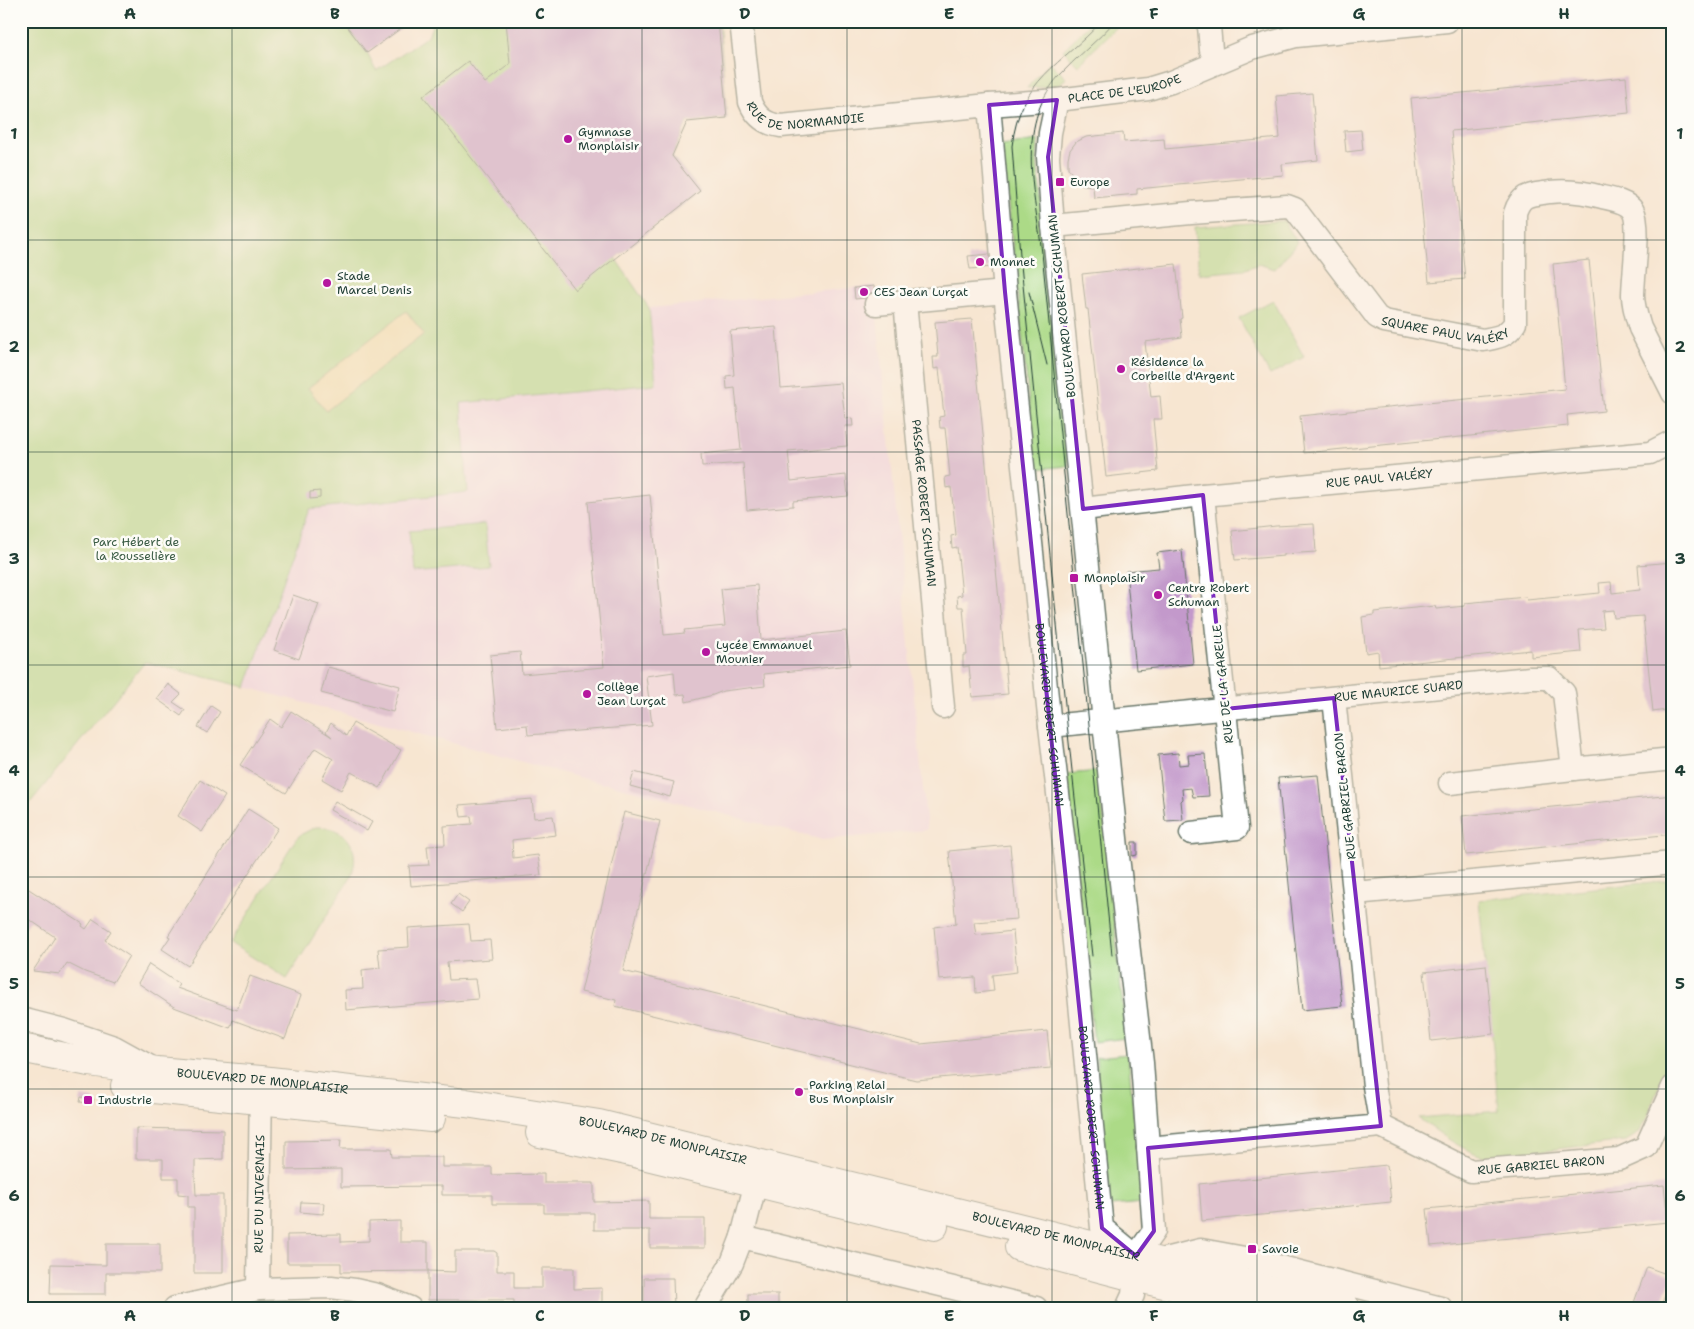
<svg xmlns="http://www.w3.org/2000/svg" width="1694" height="1329" viewBox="0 0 1694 1329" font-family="'Shantell Sans',sans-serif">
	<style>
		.built { fill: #eed0e7 }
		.green { fill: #acda87; stroke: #668c5e }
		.sand { fill: #eeda9e; stroke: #868c69 }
		.building { fill: #c399cb }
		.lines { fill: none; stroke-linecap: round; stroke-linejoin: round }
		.street-casing { stroke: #6b786b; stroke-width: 25 }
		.secondary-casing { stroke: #6b786b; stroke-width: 30 }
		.street { stroke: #fff; stroke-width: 22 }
		.secondary { stroke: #fff; stroke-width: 28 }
		.tram { stroke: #1f3d34; stroke-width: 1 }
		.marked { fill: none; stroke: #7b2cbf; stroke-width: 4; stroke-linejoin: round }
		.grid { fill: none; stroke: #1f3d34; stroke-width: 1; stroke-opacity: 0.55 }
		.poi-dot { fill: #b5179e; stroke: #fdfcf7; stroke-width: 2 }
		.labels { text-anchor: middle; stroke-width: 5; stroke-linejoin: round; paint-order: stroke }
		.street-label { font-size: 12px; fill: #1f3d34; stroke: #fdfcf7 }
		.poi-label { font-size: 12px; fill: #1f3d34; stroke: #fdfcf7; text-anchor: start }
		.park-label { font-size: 12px; fill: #3b5c45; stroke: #fdfcf7 }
		.neatline { fill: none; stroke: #1f3d34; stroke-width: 2 }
		.grid-label { font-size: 16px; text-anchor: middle; font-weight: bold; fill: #1f3d34 }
	</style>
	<rect width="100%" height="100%" fill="#fdfcf7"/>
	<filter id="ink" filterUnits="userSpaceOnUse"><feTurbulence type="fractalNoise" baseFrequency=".02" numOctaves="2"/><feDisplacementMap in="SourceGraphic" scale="10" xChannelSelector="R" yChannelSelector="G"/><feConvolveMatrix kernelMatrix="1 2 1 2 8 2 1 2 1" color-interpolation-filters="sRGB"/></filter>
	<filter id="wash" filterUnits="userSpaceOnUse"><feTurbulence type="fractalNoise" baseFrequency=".0096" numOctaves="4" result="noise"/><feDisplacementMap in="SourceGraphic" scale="20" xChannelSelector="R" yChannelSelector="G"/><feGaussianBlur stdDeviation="1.12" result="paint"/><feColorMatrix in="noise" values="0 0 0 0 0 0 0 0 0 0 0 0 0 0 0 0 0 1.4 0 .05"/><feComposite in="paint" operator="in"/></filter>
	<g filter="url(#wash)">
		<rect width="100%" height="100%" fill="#f7e6d1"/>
		<polygon class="built" points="874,286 927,830 823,840 605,783 604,784 246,687 309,509 468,492 461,403 656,384 649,308"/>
		<g class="green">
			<polygon points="21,21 343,21 367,53 376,71 428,36 434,21 719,21 727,118 687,122 672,156 700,191 615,258 649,308 656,384 461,403 468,492 309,509 246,687 145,662 21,814"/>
			<polygon points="1092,21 1123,21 1078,65 1063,50"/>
			<polygon points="1050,62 1066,78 1059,86 1027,88"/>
			<polygon points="1038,140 1037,161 1068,466 1036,469 1002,145"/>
			<polygon points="1280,221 1284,221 1297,242 1275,269 1258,264 1243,270 1199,274 1195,227"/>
			<polygon points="1273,300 1304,357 1270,375 1239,318"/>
			<polygon points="485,524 489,566 413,573 409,531"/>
			<polygon points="1099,771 1126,1038 1094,1042 1067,774"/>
			<path d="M316 827C347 826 363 850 350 878L287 979 230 943 294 842 300 835Z"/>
			<path d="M1673 880V1049L1646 1120 1639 1133 1626 1141 1486 1157C1460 1150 1440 1133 1418 1118L1499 1111 1479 900Z"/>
			<polygon points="1128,1054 1142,1203 1110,1206 1096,1057"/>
		</g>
		<polygon class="sand" points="406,311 424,334 326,411 308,388"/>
		<g id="blocks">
			<g class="building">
				<polygon points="343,21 411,21 367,53"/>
				<polygon points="506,21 718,21 727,118 687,122 672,156 700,191 575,290 423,96 468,61 485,83 510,64"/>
				<polygon points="1626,77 1629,113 1451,131 1465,279 1429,282 1411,98"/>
				<polygon points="1312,93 1318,160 1282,164 1283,175 1137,189 1137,194 1094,198 1093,186 1083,185 1077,181 1068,168 1068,158 1070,150 1076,142 1086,137 1123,133 1124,142 1164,139 1165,149 1280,138 1276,96"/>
				<polygon points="1361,130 1363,150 1346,152 1344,131"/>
				<polygon points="990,254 992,267 970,269 968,256"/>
				<polygon points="1589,260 1604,411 1567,415 1568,426 1304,453 1300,416 1565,389 1553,264"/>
				<polygon points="1176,264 1182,318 1180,319 1182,337 1145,342 1151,397 1160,396 1162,419 1153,419 1158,471 1106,477 1088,309 1086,309 1082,274"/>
				<polygon points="874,286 875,297 855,299 854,288"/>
				<polygon points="972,319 1008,694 972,697 969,666 963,667 963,655 967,655 963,607 958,607 957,596 962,595 957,547 952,548 951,536 956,535 951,487 946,488 945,477 950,476 945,428 940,428 939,417 944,416 939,368 934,369 933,357 938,357 935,322"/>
				<polygon points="776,327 781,388 841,383 845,419 852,418 853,426 845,426 847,446 788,451 791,481 846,475 848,496 793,501 793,506 747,510 743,463 702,466 701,454 741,450 735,388 727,389 726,376 734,375 730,331"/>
				<polygon points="320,491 320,498 310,499 310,492"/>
				<polygon points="650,495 664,635 685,633 684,630 725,626 721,589 757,585 761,640 846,631 850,665 764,674 765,686 723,691 713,695 686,702 685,694 676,695 674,672 646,676 652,725 528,735 527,725 497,728 490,655 520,652 522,674 604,667 588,502"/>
				<polygon points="1314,524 1316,552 1284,554 1284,556 1235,560 1232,531 1276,526"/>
				<polygon points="1182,550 1193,664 1136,670 1126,571 1159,568 1157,553"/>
				<polygon points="1673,562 1673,709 1653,712 1643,616 1614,618 1613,610 1602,611 1604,628 1579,630 1581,652 1531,657 1531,650 1379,666 1378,651 1366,653 1362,617 1374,615 1374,612 1435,606 1436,609 1465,606 1465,603 1526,597 1527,600 1600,593 1599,583 1611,582 1612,593 1640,590 1638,565"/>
				<polygon points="293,595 319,604 299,659 274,650"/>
				<polygon points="328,667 400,686 393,712 321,693"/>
				<polygon points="168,684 181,694 173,702 185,710 181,716 157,699"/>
				<polygon points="211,706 220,712 207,733 198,727"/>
				<polygon points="291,711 332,737 326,732 331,723 346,736 353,723 401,750 380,788 351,772 341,790 322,779 333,759 315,748 286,793 240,765 270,719 281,727"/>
				<polygon points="1178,753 1179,765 1189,764 1188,755 1205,754 1209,796 1193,797 1191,788 1182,789 1183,799 1181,801 1183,820 1165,821 1158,755"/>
				<polygon points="634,772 674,782 670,797 630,786"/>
				<polygon points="1318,775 1342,1006 1302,1010 1278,778"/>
				<polygon points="200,780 225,796 202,832 178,816"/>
				<polygon points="1673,795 1673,834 1466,855 1462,816"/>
				<polygon points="532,799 534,818 553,816 556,835 512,840 513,858 538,855 541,875 411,886 409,866 429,865 427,846 445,845 444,826 472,824 471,816 461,817 459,805"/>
				<polygon points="335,801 372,822 367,831 330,810"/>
				<polygon points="248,809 278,828 188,966 162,949 170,937 168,936"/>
				<polygon points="624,812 660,821 623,971 921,1044 1047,1031 1051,1068 916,1080 615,1006 616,1000 581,992"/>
				<polygon points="1132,842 1137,842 1137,855 1132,856"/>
				<polygon points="1010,845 1017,919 974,922 976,935 1013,931 1017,972 992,975 994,991 976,993 975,977 939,980 934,927 956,924 949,851"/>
				<polygon points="21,884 83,924 82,926 86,929 93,919 111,931 105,940 129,956 113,982 85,972 67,963 60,974 33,971 55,937 30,920 26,927 21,924 24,917 21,915"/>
				<polygon points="458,894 469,902 462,912 451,904"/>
				<polygon points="469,924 471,941 490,940 492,959 447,962 449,980 475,979 478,999 346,1010 345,990 363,989 362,970 380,968 378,949 409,947 408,928"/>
				<polygon points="149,964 179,984 177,988 237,1010 250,976 301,995 285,1039 233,1020 230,1028 174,1007 138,983"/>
				<polygon points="1486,965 1493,1034 1431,1041 1424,972"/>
				<polygon points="81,1097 94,1099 93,1104 80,1102"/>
				<polygon points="136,1128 223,1130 223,1159 195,1160 195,1177 196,1195 223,1195 223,1273 194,1273 194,1207 188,1207 188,1195 178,1194 178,1178 163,1178 163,1159 136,1159"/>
				<polygon points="341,1140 340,1149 391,1149 392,1157 442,1157 442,1167 492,1167 492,1175 544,1174 544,1183 594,1183 594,1202 649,1201 649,1219 705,1219 705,1248 650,1248 650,1230 594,1230 594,1213 544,1213 544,1204 492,1204 492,1195 442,1195 442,1186 341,1187 341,1169 286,1170 286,1141"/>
				<polygon points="1387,1165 1391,1202 1202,1221 1199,1184"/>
				<polygon points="1664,1185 1668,1222 1431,1246 1427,1209"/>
				<polygon points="301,1202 324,1203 323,1214 300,1212"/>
				<polygon points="400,1221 400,1242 428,1242 428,1271 341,1272 341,1263 287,1263 287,1235 341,1234 341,1242 369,1241 369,1222"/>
				<polygon points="106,1244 160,1244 160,1273 106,1273 106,1294 50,1294 51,1264 106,1265"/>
				<polygon points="455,1251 494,1251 497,1253 497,1271 514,1271 514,1288 542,1288 542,1268 574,1268 574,1289 602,1288 602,1308 514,1308 514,1300 428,1300 428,1271 455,1272"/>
				<polygon points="1647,1267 1672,1276 1661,1306 1660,1308 1632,1308"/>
				<polygon points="644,1278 673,1278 674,1308 644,1308"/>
				<rect x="748" y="1294" width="30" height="14"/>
			</g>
		</g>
	</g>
	<g filter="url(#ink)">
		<use href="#blocks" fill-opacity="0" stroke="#6b786b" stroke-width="1"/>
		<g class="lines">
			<defs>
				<g id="street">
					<path id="s1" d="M741 21 750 102C756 117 765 124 781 126L989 105 1005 292 1050 726 1066 861 1102 1228 1136 1256"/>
					<polyline points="1206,21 1209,26 1211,50"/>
					<polyline points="989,105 1057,100"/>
					<path id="s2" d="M1053 226 1191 213 1287 206 1295 209 1377 317 1384 321 1483 340C1498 337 1506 337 1515 323V213C1521 193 1531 195 1550 192 1568 190 1584 192 1602 197 1612 199 1628 202 1633 211 1641 224 1633 277 1633 295 1633 306 1637 318 1640 328L1673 393"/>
					<path id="s3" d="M905 302 943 707"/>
					<polyline points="876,304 1005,292"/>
					<path id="s4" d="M1083 509 1203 495 1650 453 1673 441"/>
					<path id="s5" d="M1050 726 1530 678H1549L1564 693 1573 769 1673 759"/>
					<polyline points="1450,783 1573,769"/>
					<polyline points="1191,833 1237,828 1203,495"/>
					<polyline points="1355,893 1673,863"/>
					<polyline points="21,1019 64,1030 114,1047 152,1068"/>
					<path id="s6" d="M1381 1126 1471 1171 1619 1159 1646 1147 1673 1087"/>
					<polyline points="1148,1148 1381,1126 1374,1086 1334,698"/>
					<polyline points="742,1237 1036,1308"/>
					<polyline points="1157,1261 1201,1250 1250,1259 1441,1308"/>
					<path id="s7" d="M258 1289 261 1085"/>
					<polyline points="175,1308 258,1289 331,1287 355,1290 377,1295 410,1308"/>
					<polyline points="705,1308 732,1263 742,1237 760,1166"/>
					<path id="s8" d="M1127 1308 1133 1295 1136 1256 1154 1231 1142 1063 1117 848 1053 226 1048 157 1050 133 1057 100 1148 89 1171 82 1252 48 1296 36 1447 21"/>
				</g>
				<g id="secondary">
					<path id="s9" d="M21 1048 89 1062 157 1071 261 1080 466 1103 599 1124 1346 1308"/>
					<polyline points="125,1086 431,1118"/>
					<polyline points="540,1133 622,1150 934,1226"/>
					<polyline points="1019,1247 1134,1277 1265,1308"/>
				</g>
			</defs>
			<use href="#street" class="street-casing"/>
			<use href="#secondary" class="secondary-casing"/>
			<use href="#street" class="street"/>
			<use href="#secondary" class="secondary"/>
			<g class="tram">
				<polyline points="1029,292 1047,365"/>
				<path d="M1112 955 1042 253C1035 195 1015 127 1058 77 1076 57 1098 41 1115 21"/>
				<path d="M1092 956 1067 724 1020 255 1012 146C1020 78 1061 66 1102 21"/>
			</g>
		</g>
	</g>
	<path d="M0 0H1694V1329H0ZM1057 100 1048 157 1083 509 1203 495 1225 709 1334 698 1381 1126 1148 1148 1154 1231 1136 1256 1102 1228 1005 292 989 105Z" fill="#f7e6d1" fill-opacity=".55" fill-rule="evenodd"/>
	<path class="marked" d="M1057 100 1048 157 1083 509 1203 495 1225 709 1334 698 1381 1126 1148 1148 1154 1231 1136 1256 1102 1228 1005 292 989 105Z"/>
	<path class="grid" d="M232 21V1308M437 21V1308M642 21V1308M847 21V1308M1052 21V1308M1257 21V1308M1462 21V1308M21 240H1673M21 452H1673M21 665H1673M21 877H1673M21 1089H1673"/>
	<g class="poi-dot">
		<circle cx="568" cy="139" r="5"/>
		<rect x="1055" y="177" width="10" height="10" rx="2.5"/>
		<circle cx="980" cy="262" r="5"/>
		<circle cx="327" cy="283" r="5"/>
		<circle cx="864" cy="292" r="5"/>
		<circle cx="1121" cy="369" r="5"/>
		<rect x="1069" y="573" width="10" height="10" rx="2.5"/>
		<circle cx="1158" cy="595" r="5"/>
		<circle cx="706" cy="652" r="5"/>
		<circle cx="587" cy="694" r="5"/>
		<circle cx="799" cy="1092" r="5"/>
		<rect x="83" y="1095" width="10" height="10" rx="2.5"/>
		<rect x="1247" y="1244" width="10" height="10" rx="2.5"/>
	</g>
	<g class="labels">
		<g class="street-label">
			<text dy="4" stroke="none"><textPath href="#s8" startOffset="1290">PLACE DE L'EUROPE</textPath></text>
			<text dy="4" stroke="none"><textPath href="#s1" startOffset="144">RUE DE NORMANDIE</textPath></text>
			<text transform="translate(1062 306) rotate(-96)" y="4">BOULEVARD ROBERT SCHUMAN</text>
			<text dy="4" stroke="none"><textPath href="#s2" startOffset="450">SQUARE PAUL VALÉRY</textPath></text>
			<text dy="4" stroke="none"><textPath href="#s4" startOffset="298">RUE PAUL VALÉRY</textPath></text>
			<text dy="4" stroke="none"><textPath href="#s3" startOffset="202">PASSAGE ROBERT SCHUMAN</textPath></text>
			<text transform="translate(1223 684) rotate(-96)" y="4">RUE DE LA GARELLE</text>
			<text dy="4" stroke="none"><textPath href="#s5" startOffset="350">RUE MAURICE SUARD</textPath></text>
			<text dy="4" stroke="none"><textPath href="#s1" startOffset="945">BOULEVARD ROBERT SCHUMAN</textPath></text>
			<text transform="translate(1345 796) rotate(-96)" y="4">RUE GABRIEL BARON</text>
			<text dy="4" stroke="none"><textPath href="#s9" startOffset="244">BOULEVARD DE MONPLAISIR</textPath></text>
			<text dy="4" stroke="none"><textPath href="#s1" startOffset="1350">BOULEVARD ROBERT SCHUMAN</textPath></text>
			<text dy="4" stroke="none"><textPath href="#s9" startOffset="649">BOULEVARD DE MONPLAISIR</textPath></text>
			<text dy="4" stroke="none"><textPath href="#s6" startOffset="171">RUE GABRIEL BARON</textPath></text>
			<text dy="4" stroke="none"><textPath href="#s7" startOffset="95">RUE DU NIVERNAIS</textPath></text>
			<text dy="4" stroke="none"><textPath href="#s9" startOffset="1054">BOULEVARD DE MONPLAISIR</textPath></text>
		</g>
		<g class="poi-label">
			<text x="578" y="136">Gymnase<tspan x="578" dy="14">Monplaisir</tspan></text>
			<text x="1070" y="186">Europe</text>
			<text x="990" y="266">Monnet</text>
			<text x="337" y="280">Stade<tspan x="337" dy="14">Marcel Denis</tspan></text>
			<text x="874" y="296">CES Jean Lurçat</text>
			<text x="1131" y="366">Résidence la<tspan x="1131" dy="14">Corbeille d'Argent</tspan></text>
			<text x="1084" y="582">Monplaisir</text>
			<text x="1168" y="592">Centre Robert<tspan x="1168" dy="14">Schuman</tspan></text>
			<text x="716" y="649">Lycée Emmanuel<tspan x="716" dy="14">Mounier</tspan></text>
			<text x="597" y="691">Collège<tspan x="597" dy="14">Jean Lurçat</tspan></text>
			<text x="809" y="1089">Parking Relai<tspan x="809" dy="14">Bus Monplaisir</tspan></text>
			<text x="98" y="1104">Industrie</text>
			<text x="1262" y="1253">Savoie</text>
		</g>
		<g class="park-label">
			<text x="136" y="546">Parc Hébert de<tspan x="136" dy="14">la Rousselière</tspan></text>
		</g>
	</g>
	<rect width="1694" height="1329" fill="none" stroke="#fdfcf7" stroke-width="55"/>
	<rect x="28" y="28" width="1638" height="1274" class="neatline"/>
	<g class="grid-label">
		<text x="130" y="19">A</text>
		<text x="335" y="19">B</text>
		<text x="540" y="19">C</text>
		<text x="745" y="19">D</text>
		<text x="949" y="19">E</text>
		<text x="1154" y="19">F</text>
		<text x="1359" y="19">G</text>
		<text x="1564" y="19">H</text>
		<text x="14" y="139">1</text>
		<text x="1680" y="139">1</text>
		<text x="14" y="352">2</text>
		<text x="1680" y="352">2</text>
		<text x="14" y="564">3</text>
		<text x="1680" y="564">3</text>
		<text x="14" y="776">4</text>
		<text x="1680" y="776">4</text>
		<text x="14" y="989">5</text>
		<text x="1680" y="989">5</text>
		<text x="14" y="1201">6</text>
		<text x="1680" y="1201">6</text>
		<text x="130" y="1321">A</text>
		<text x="335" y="1321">B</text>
		<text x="540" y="1321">C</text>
		<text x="745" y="1321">D</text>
		<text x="949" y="1321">E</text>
		<text x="1154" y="1321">F</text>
		<text x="1359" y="1321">G</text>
		<text x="1564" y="1321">H</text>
	</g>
</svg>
